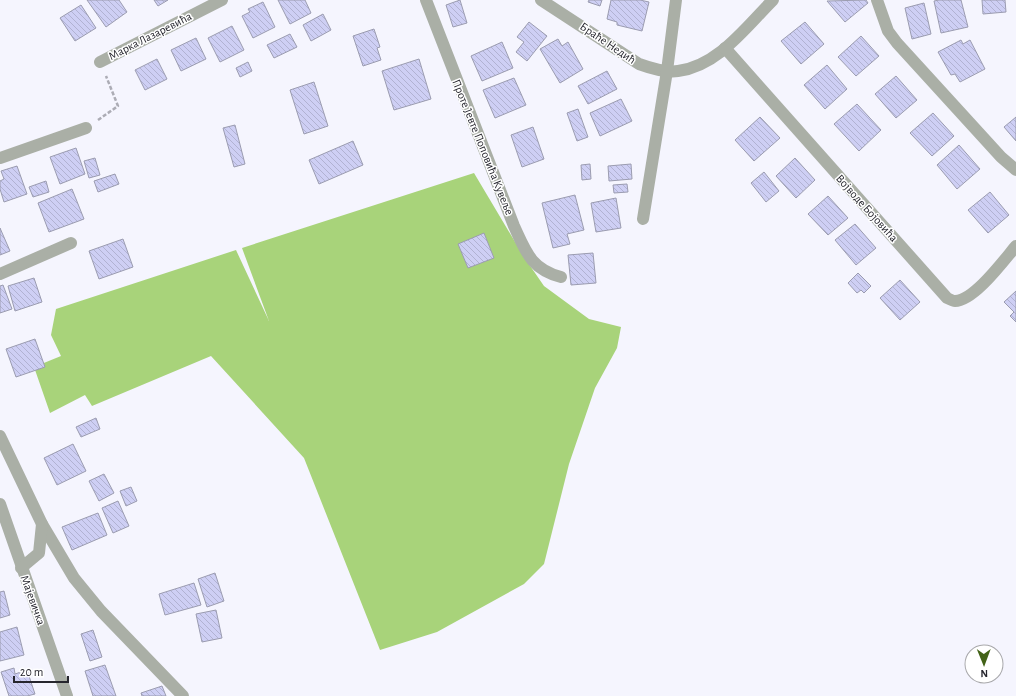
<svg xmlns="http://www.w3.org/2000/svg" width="1016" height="696" viewBox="0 0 1016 696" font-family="'Alegreya Sans',sans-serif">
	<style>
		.grass { fill: #a8d37a }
		.building { fill: url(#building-back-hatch); stroke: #9b9cb0 }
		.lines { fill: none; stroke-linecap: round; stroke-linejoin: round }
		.path { stroke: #acacb5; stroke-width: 2.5; stroke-dasharray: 4 2; stroke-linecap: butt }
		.minor { stroke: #aaafa6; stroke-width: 12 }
		.labels { text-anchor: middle; stroke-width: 3; stroke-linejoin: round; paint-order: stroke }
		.street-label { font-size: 12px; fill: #26262e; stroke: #fff }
	</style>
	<defs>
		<pattern id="building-back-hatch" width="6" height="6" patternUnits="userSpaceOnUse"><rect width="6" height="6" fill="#cecff4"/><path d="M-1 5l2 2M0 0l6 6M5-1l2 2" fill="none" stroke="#b1b2d2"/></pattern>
	</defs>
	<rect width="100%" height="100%" fill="#f5f5fe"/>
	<polygon class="grass" points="474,173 524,257 544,286 589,319 621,327 617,348 595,388 569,464 544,564 524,584 437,632 380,650 304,458 211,356 92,406 85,395 50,413 34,367 61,356 51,335 56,309 236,250 269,321 242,248"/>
	<g class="building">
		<polygon points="87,0 119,0 127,12 106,27"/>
		<polygon points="154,0 168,0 158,6"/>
		<polygon points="278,0 305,0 311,13 290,24"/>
		<polygon points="460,0 467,23 453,27 446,5"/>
		<polygon points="589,0 602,0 600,6 588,2"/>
		<polygon points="611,0 640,0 649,2 642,31 617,25 617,22 607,19"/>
		<polygon points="866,0 868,3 845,22 827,1"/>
		<polygon points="939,0 961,0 968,27 941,33 934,1"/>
		<polygon points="982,0 1005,0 1006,12 983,14"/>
		<polygon points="263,2 275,27 253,38 242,16 250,12 248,9"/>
		<polygon points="924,3 931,34 912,39 905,8"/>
		<polygon points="81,5 96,28 75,41 60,18"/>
		<polygon points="323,14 331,30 311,41 303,25"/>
		<polygon points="529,22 547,36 527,61 516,52 524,42 517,37"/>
		<polygon points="805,22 824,44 801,64 781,41"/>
		<polygon points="232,26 244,50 220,62 208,38"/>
		<polygon points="374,29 380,47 377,48 381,60 363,66 353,36"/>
		<polygon points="290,34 297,47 274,58 267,45"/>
		<polygon points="861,36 879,56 856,76 838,57"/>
		<polygon points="196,38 206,59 181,71 171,50"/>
		<polygon points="558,39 562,46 568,42 583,69 560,83 540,49"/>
		<polygon points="961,40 963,44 970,40 985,69 960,82 955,74 951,75 938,52"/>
		<polygon points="502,42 513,68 482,81 471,56"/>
		<polygon points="157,59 167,79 145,90 135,70"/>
		<polygon points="419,59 431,99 394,110 382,71"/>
		<polygon points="248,62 252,71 240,77 236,68"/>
		<polygon points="827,65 847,89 825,109 804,85"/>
		<polygon points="607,71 617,89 588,104 578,86"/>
		<polygon points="896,76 917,100 896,118 875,94"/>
		<polygon points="514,78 526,105 495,118 483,90"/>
		<polygon points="314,82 328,126 304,134 290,90"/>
		<polygon points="621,99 632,121 600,136 590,113"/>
		<polygon points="857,104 881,130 859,151 834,124"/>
		<polygon points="578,109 588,137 577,141 567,113"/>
		<polygon points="933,113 954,136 932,156 910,133"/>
		<polygon points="760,117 780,138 754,161 735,140"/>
		<polygon points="1016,117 1016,141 1004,127"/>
		<polygon points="235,125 245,164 234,167 223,128"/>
		<polygon points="533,127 544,159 522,167 511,135"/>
		<polygon points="353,141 363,165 319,184 309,160"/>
		<polygon points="959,145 980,169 957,189 937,165"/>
		<polygon points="76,148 85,174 60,184 50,157"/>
		<polygon points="95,158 100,175 89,178 84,161"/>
		<polygon points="795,158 815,180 796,198 776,176"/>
		<polygon points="590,164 591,179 582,180 581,165"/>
		<polygon points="631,164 632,179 609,181 608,166"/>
		<polygon points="17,166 27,194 4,202 0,189 0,181 4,179 1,171"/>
		<polygon points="764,172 779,191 766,202 751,183"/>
		<polygon points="115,174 119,184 98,192 94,181"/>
		<polygon points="46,181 49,192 33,197 29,187"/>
		<polygon points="627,184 628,192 614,193 613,185"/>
		<polygon points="72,189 84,219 49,232 38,203"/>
		<polygon points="990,192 1009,215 988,233 968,210"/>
		<polygon points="575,195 584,230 567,234 570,244 553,248 542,203"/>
		<polygon points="828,196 848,218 828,235 808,214"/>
		<polygon points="616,198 621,228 596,232 591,203"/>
		<polygon points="855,224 876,248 856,265 835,240"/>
		<polygon points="0,228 10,251 0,255"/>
		<polygon points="484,233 494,258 468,268 458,244"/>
		<polygon points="123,239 133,267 99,279 89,251"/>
		<polygon points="593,253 596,283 571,285 568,255"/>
		<polygon points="858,273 871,286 864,293 861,290 857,293 848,283"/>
		<polygon points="34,278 42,302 15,311 8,286"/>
		<polygon points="900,280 920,302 900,320 880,298"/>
		<polygon points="3,285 12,309 0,313 0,286"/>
		<polygon points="1016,291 1016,322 1010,316 1014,312 1004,302"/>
		<polygon points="35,339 45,367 16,377 6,349"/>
		<polygon points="96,418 100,429 81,437 76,427"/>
		<polygon points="73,444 86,471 57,485 44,458"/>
		<polygon points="104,474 114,493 99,501 89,481"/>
		<polygon points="131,487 137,501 126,506 120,491"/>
		<polygon points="118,501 129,526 113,533 102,508"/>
		<polygon points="98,513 107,535 72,550 62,527"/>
		<polygon points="215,573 224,601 207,607 198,579"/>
		<polygon points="194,583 201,605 165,615 159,594"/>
		<polygon points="4,591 10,615 0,618 0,592"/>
		<polygon points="216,610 222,638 202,642 196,614"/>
		<polygon points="17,627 24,655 0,661 0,632"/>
		<polygon points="93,630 102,657 90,661 81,634"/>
		<polygon points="105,665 116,696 93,696 85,671"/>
		<polygon points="14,668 15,674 27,670 35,694 27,696 9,696 1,672"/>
		<polygon points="162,686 166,696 142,696 141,693"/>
	</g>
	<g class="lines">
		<polyline class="path" points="98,120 118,106 106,76"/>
		<g class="minor">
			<path d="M426 0 514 226C526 252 531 269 561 277"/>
			<path d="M541 0 639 64C650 68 665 73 678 71 718 66 746 27 773 0"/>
			<polyline points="877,0 888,31 897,43 1001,157 1016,170"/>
			<path d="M725 48 947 298C949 299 953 301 955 301 974 301 1004 260 1016 246"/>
			<polyline points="100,62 222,0"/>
			<polyline points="0,158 86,128"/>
			<polyline points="643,219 667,71 676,0"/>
			<polyline points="0,274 71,243"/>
			<polyline points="0,436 42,524 74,578 101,611 183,696"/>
			<polyline points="0,504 67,696"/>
			<polyline points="21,568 39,553 42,524"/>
		</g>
	</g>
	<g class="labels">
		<g class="street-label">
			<text transform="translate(150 36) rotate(-27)" y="4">Марка Лазаревића</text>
			<text transform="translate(608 43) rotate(34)" y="4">Браће Недић</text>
			<text transform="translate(483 147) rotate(68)" y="4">Проте Јевте Поповића Кувеље</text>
			<text transform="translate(867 208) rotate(48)" y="4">Војводе Бојовића</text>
			<text transform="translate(33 600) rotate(70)" y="4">Мајевичка</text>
		</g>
	</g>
	<g transform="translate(984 664) rotate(179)"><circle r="19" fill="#ffffff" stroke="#a8a8ab"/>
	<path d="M0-3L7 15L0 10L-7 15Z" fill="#426217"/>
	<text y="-6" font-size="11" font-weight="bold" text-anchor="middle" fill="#26262e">N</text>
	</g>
	<path d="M14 676v6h54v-6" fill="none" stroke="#26262e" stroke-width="2"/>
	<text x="20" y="676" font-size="12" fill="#26262e" stroke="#ffffff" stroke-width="3" paint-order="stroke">20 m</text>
</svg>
